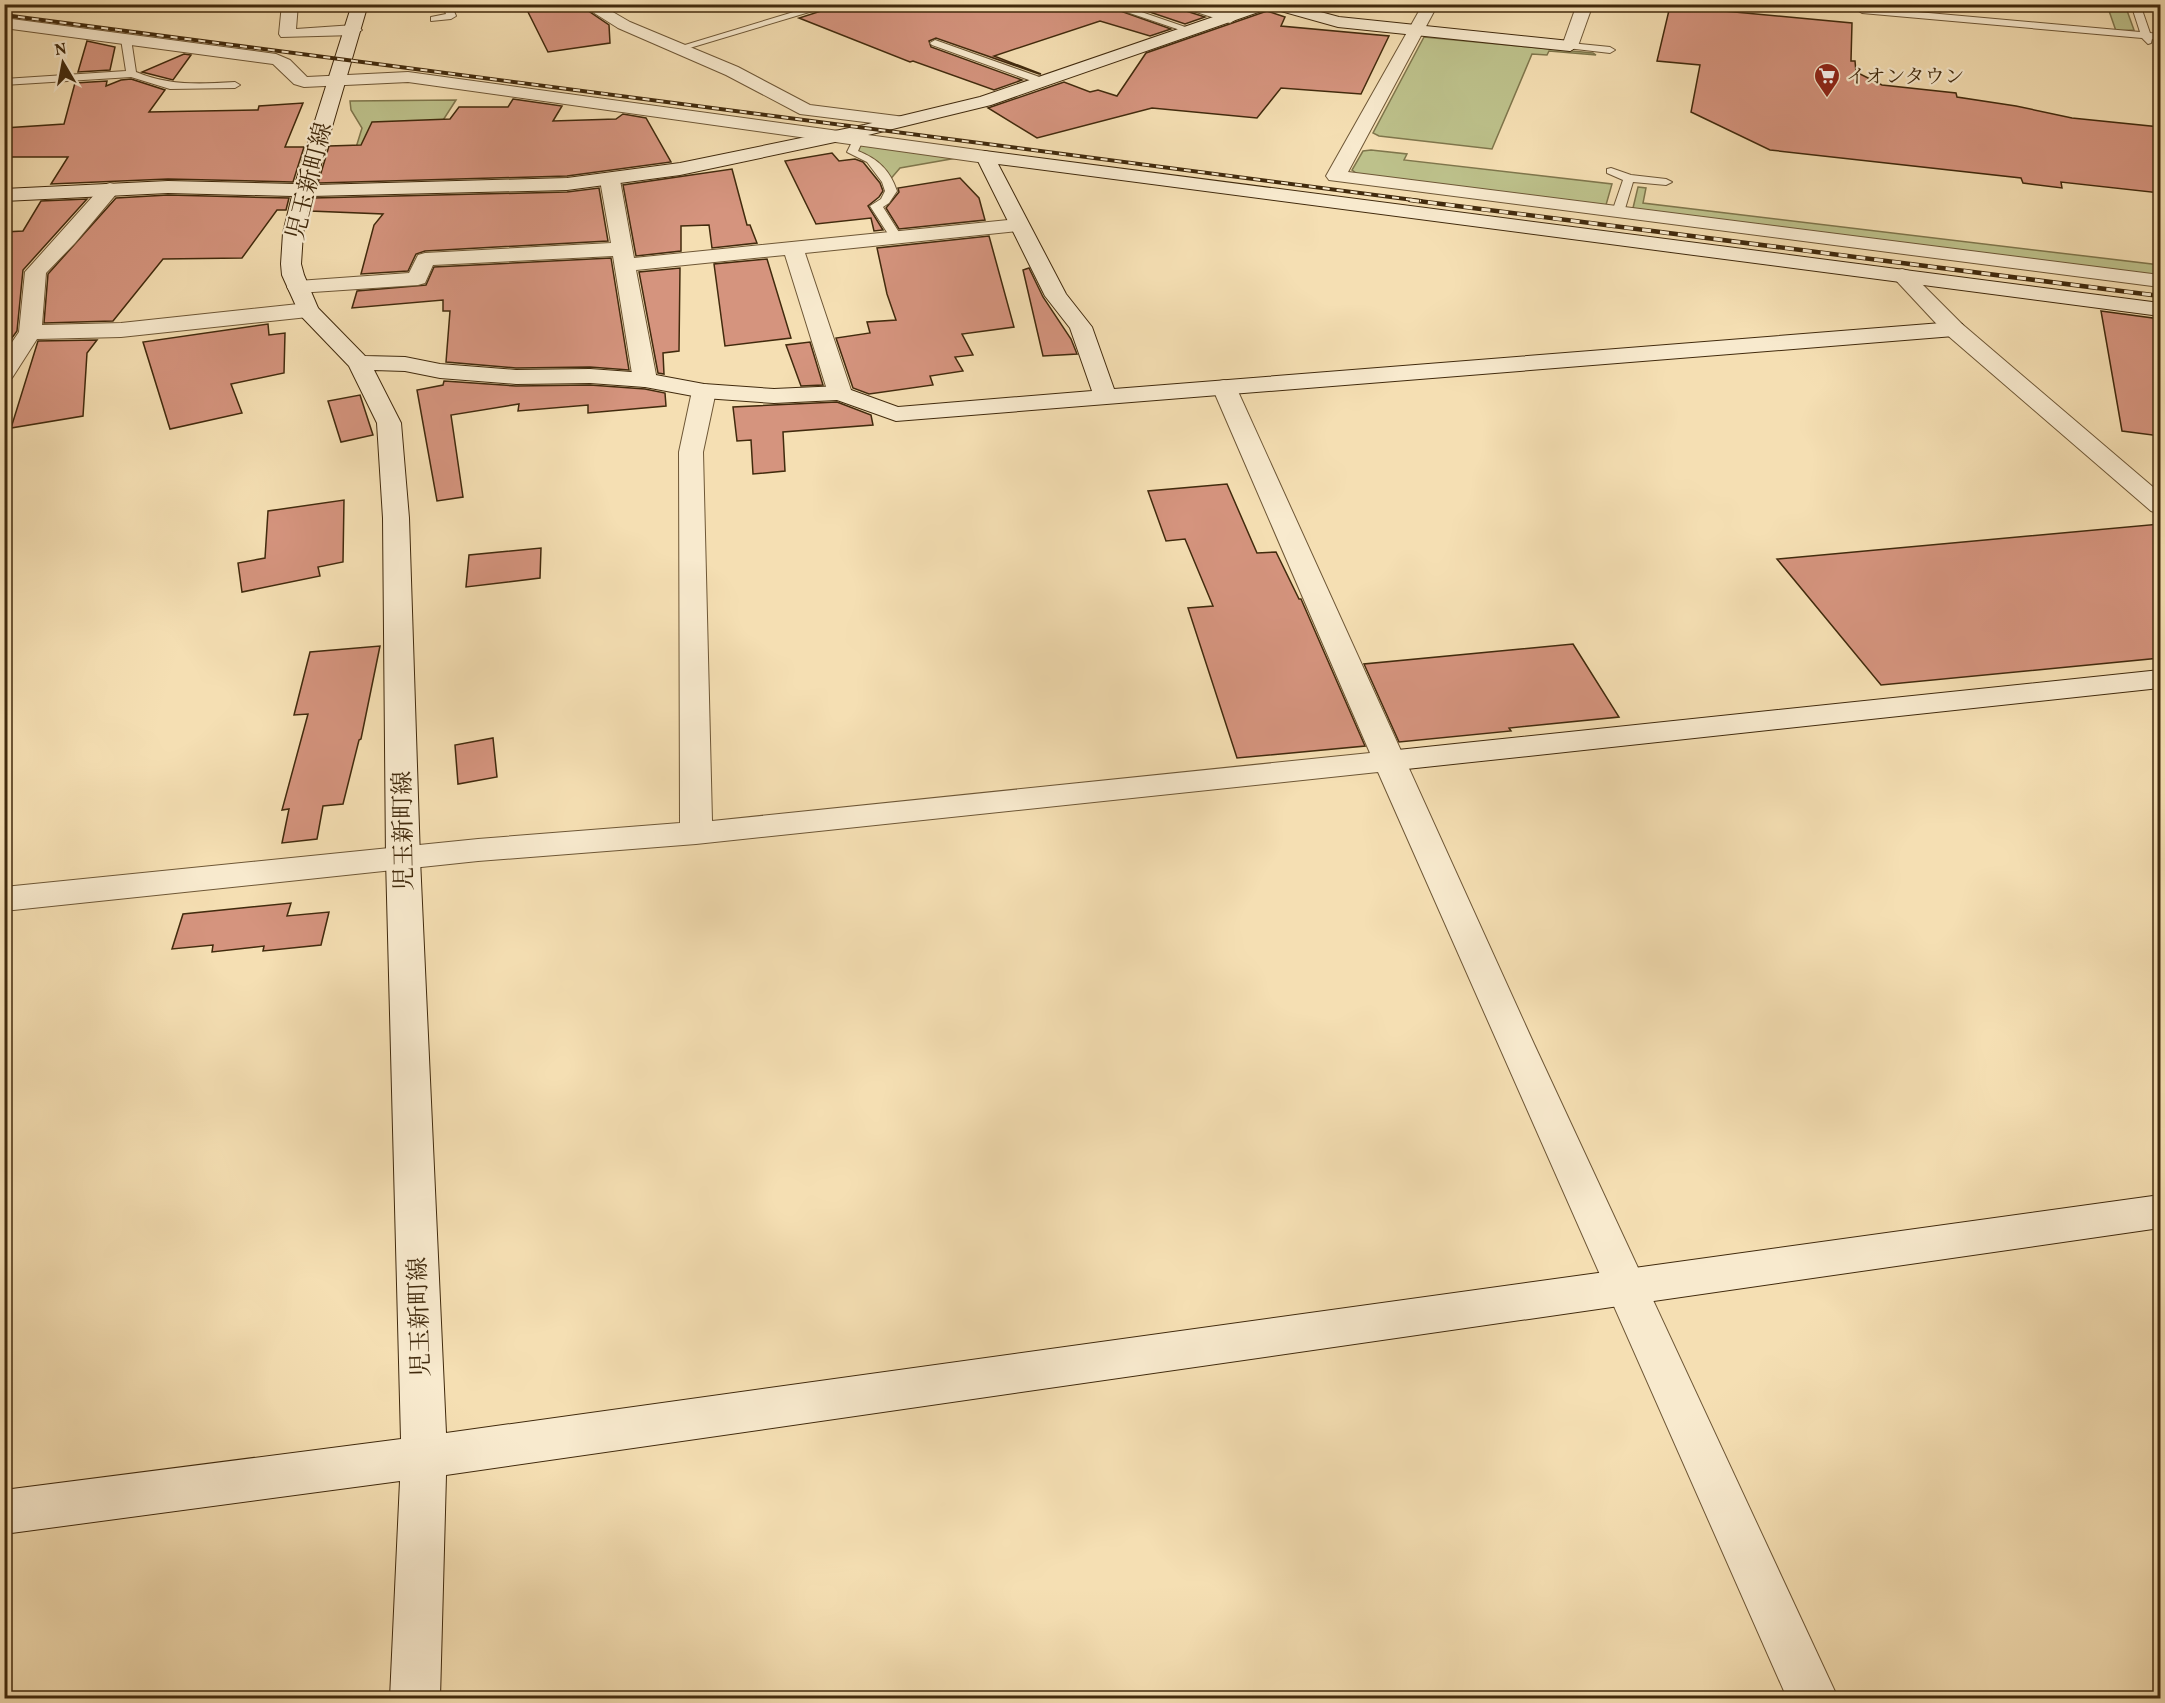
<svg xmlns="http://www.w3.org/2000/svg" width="2165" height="1703" viewBox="0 0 2165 1703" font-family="Vollkorn,'Noto Serif JP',serif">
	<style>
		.green { fill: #bdc18b; stroke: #7f764c; stroke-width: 1.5 }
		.building { fill: #d5947e; stroke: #412a0d; stroke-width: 1.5 }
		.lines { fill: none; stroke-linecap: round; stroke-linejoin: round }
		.lane-casing { stroke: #6e5736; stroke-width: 2 }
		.street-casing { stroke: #6e5736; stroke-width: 2 }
		.secondary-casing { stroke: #412a0d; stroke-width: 2 }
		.lane { fill: #f8eace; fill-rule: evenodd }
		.street { fill: #f8eace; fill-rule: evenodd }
		.secondary { fill: #f8eace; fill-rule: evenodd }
		.rail-far1-casing { stroke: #412a0d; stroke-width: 4 }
		.rail-casing { stroke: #412a0d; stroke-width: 4.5 }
		.rail-far1 { stroke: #f8eace; stroke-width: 2; stroke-dasharray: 7; stroke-linecap: butt }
		.rail { stroke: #f8eace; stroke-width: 3; stroke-dasharray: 9; stroke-linecap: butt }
		.labels { text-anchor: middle; stroke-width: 4.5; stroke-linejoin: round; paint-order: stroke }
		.far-poi-label { font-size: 20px; fill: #412a0d; stroke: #f8eace; text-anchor: start }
		.street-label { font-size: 24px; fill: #412a0d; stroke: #f8eace }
	</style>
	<rect width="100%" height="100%" fill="#f5dfb3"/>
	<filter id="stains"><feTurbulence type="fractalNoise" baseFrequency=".00333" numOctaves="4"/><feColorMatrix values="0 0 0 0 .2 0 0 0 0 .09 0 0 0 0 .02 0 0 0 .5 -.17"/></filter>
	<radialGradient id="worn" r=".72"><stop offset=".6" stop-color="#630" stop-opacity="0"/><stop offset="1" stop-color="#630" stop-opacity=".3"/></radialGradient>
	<g class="green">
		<polygon points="2107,5 2125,5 2134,30 2116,31"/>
		<polygon points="1424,37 1593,53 1596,55 1549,51 1547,55 1532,54 1492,149 1379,136 1373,133"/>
		<polygon points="456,100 422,153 354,154 362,128 351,110 350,101"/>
		<polygon points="858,140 974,155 900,168 888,182 853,148"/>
		<polygon points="1371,150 1407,154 1404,160 1612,184 1606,205 1360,176 1352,170 1363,151"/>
		<polygon points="1638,187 1646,188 1643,203 2160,265 2160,276 1638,211 1633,208"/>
	</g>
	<g class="building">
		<polygon points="524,4 578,4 609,25 610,43 548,52"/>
		<polygon points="843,4 1101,4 1171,29 1150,36 1100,21 994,56 1041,74 1039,74 936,38 929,41 931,47 1022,80 994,90 913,61 910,62 799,18"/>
		<polygon points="1126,4 1177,4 1180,9 1205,17 1185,24"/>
		<polygon points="1670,6 1852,23 1851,61 1855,61 1856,72 1882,85 1956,93 1957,97 2016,106 2072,118 2160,127 2160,193 2061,182 2062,188 2023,183 2021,178 1770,150 1691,112 1700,65 1657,61"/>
		<polygon points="1267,11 1285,17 1281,26 1389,36 1361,94 1281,88 1257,118 1152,108 1037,138 988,108 1064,82 1090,92 1098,90 1117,96 1146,53"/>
		<polygon points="87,41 115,47 110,70 78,72"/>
		<polygon points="184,54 191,55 173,80 142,72"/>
		<polygon points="131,79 165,90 149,112 258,110 259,106 303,103 285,147 304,147 293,182 168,179 51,184 68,157 4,157 4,128 64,124 75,83 107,81 106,86 121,80"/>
		<polygon points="513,99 562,106 553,121 616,119 623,114 646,118 671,162 567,176 318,183 329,146 361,145 372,122 450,119 459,107 508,107"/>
		<polygon points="832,153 839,161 855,159 863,162 880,183 883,191 879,197 868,206 883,230 874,231 871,218 816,224 785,161"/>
		<polygon points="732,169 747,225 750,225 757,243 712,248 709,225 681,226 681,251 636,256 623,185"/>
		<polygon points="960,178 979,198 985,220 899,229 886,208 899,192 898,188"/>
		<polygon points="599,188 608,241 425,251 416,254 408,271 361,274 374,225 383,214 310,211 313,198 567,192"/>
		<polygon points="168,195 289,198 286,210 277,210 242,258 163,259 113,321 44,323 48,274 116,198"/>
		<polygon points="87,199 23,270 17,331 4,349 4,232 23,231 41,201"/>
		<polygon points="989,236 1014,327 962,334 973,355 955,357 963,371 930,376 933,385 869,394 853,388 836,338 870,333 867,322 896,320 887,294 877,248"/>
		<polygon points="611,258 629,370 590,367 516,368 446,362 450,311 443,311 443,300 352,308 357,291 426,285 434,267"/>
		<polygon points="767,259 791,338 725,346 714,264"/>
		<polygon points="680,268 679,351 663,353 664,374 658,373 639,272"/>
		<polygon points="1029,268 1043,297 1071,339 1077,354 1043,356 1023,270"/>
		<polygon points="2101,311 2160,319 2160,436 2122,431"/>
		<polygon points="268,324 269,335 285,333 284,373 231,384 242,413 170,429 143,342"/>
		<polygon points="97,340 87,353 83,416 11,428 38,341"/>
		<polygon points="810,342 823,385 801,386 786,345"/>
		<polygon points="444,381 516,386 590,385 645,389 665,393 666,406 588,413 588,405 518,411 519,404 451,415 463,497 437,501 417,390 443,385"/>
		<polygon points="360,395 373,435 341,442 328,401"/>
		<polygon points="837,402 871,415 873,425 783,432 785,471 753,474 751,440 737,441 733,407"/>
		<polygon points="1227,484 1257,553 1276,552 1299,599 1301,599 1365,746 1237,758 1188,608 1213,606 1185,539 1166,541 1148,491"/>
		<polygon points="344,500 343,562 318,567 320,576 242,592 238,563 265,558 268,511"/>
		<polygon points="2160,524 2160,658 1881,685 1777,559"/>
		<polygon points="541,548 540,578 466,587 469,555"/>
		<polygon points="1573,644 1619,717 1509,728 1511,731 1399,742 1364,664"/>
		<polygon points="380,646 361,739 359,740 343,804 323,806 317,839 282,843 289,809 282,810 308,714 294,715 310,652"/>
		<polygon points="493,738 497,777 458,784 455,745"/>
		<polygon points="291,903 287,916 329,912 321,945 263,951 264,946 212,952 213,945 172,949 183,914"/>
	</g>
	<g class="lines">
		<defs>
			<g id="lane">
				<polygon points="442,4 451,4 456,16 451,19 431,21 431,17 446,14"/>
				<polygon points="820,4 836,4 683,50 675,48"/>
				<polygon points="1103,4 1118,4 1197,31 1189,33"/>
				<polygon points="2131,4 2140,4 2150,33 2160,34 2160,40 2152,39 2151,43 2148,44 2142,38 1862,13 1857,10 1862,7 2140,32"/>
				<path d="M126 36 131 39 136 72C168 86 201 84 235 82L240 85 235 88 170 89 131 77 4 85V79L126 71 121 39Z"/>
				<polygon points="935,40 1048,80 1049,82 1040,84 932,45 930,43"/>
				<polygon points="1570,43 1610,47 1615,50 1610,53 1567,48 1567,44"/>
				<path d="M858 137 863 140 858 151C878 159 890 170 897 191L889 203 883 207 902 237 900 240H892L870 206 881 199 885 191 882 182 867 162 847 152 854 138Z"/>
				<polygon points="1611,168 1631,175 1666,179 1672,182 1666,185 1633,182 1624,212 1618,216 1612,212 1623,180 1607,173 1607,169"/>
			</g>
			<g id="street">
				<polygon points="282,4 298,4 296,29 354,25 362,30 354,35 281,37 279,34"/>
				<polygon points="580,4 599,4 630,22 738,67 810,105 897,116 903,117 906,121 903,125 897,126 800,114 726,75 618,28"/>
				<polygon points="1179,4 1203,4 1236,15 1238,18 1230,23 1181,7"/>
				<polygon points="1423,4 1438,4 1348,172 2160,275 2160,287 1329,180 1326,176"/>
				<polygon points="1577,4 1593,4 1578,46 1570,51 1562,46"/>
				<polygon points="4,18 276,54 290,60 307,77 408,72 985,151 992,153 994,157 992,161 985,163 408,82 304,87 294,84 273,64 4,28"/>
				<polygon points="610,174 617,176 620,180 634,258 1018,219 1025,221 1028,225 1025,229 1018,231 805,253 852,393 848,398 840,400 832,398 828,393 785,255 636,270 657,380 653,385 645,387 637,385 633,380 613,256 433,265 425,283 418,285 298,293 290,292 287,287 290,282 298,281 409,273 418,255 425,253 611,243 600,180 603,176"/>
				<polygon points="110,183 117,185 120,189 117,193 75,243 46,273 42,325 121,323 308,303 316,305 319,310 316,315 308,317 121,337 37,339 12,378 4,380 4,354 19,332 25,272 103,185"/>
				<polygon points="1902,269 1909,271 1962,324 2160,493 2160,514 2151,511 1946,334 1891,275 1895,271"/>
				<polygon points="1224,380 1232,382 1236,387 1534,1044 1838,1698 1787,1698 1378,772 696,844 478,861 4,911 4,887 478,839 680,823 679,452 692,391 696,386 704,384 712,386 716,391 703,452 712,821 1370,753 1212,387 1216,382"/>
			</g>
			<g id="secondary">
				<polygon points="352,4 368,4 315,185 567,178 680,163 864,125 980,97 1251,4 1291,4 1339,17 1570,41 1578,46 1570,51 1338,27 1270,8 991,105 868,135 680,175 567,190 311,196 303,233 301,264 304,275 318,308 365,356 405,357 440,364 516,370 590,369 645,373 704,384 774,389 840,386 898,407 1092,391 1070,328 1045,296 976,157 978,153 985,151 2160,303 2160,316 998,164 1066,294 1092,327 1114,389 1954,322 1962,324 1965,329 1962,334 1954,336 896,421 837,400 774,403 704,398 645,387 590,383 516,384 440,378 405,371 374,370 401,423 409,518 420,859 446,1433 2160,1195 2160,1228 446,1475 440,1698 390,1698 400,1481 4,1534 4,1490 401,1439 386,859 383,518 377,423 349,366 300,315 282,275 281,264 283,233 292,196 168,193 4,201 4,189 168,181 295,184"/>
				<polygon points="2160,670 2160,688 1388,771 1377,768 1372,761 1377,754 1388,751"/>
			</g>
		</defs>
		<use href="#lane" class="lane-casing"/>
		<use href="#street" class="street-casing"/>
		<use href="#secondary" class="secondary-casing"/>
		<use href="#lane" class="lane"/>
		<use href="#street" class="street"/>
		<use href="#secondary" class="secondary"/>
		<defs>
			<polyline id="rail-far1" points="4,15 1421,201"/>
			<polyline id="rail" points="1410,200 2160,296"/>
		</defs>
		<use href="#rail-far1" class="rail-far1-casing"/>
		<use href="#rail" class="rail-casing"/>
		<use href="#rail-far1" class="rail-far1"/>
		<use href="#rail" class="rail"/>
	</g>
	<defs>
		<symbol id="supermarket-pin" viewBox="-11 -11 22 30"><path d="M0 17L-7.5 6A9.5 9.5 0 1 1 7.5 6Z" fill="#8f2418" stroke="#f8eace"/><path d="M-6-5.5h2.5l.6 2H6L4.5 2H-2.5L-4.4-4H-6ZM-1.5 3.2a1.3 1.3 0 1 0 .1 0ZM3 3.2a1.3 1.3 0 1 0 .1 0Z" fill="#fff"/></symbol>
	</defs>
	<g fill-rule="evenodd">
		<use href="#supermarket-pin" x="1812" y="61" width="30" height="40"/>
	</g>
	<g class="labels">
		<g class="far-poi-label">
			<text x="1846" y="83">イオンタウン</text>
		</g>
		<g class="street-label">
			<text transform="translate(309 181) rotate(-76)" y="8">児玉新町線</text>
			<text transform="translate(403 831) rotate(-91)" y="8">児玉新町線</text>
			<text transform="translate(419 1317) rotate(-92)" y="8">児玉新町線</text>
		</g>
	</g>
	<rect width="2165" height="1703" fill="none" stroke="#f5dfb3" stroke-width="24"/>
	<rect x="6" y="6" width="2153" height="1691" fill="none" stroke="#412a0d" stroke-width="3"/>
	<rect x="12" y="12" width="2141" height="1679" fill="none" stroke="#412a0d" stroke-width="1.5"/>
	<g transform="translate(63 63) rotate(350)" stroke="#f8eace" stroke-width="4.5" paint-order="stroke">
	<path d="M0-4.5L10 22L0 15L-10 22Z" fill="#412a0d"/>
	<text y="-9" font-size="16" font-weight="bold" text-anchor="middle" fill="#412a0d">N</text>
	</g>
	<rect width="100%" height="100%" filter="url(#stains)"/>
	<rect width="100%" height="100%" fill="url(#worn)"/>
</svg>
